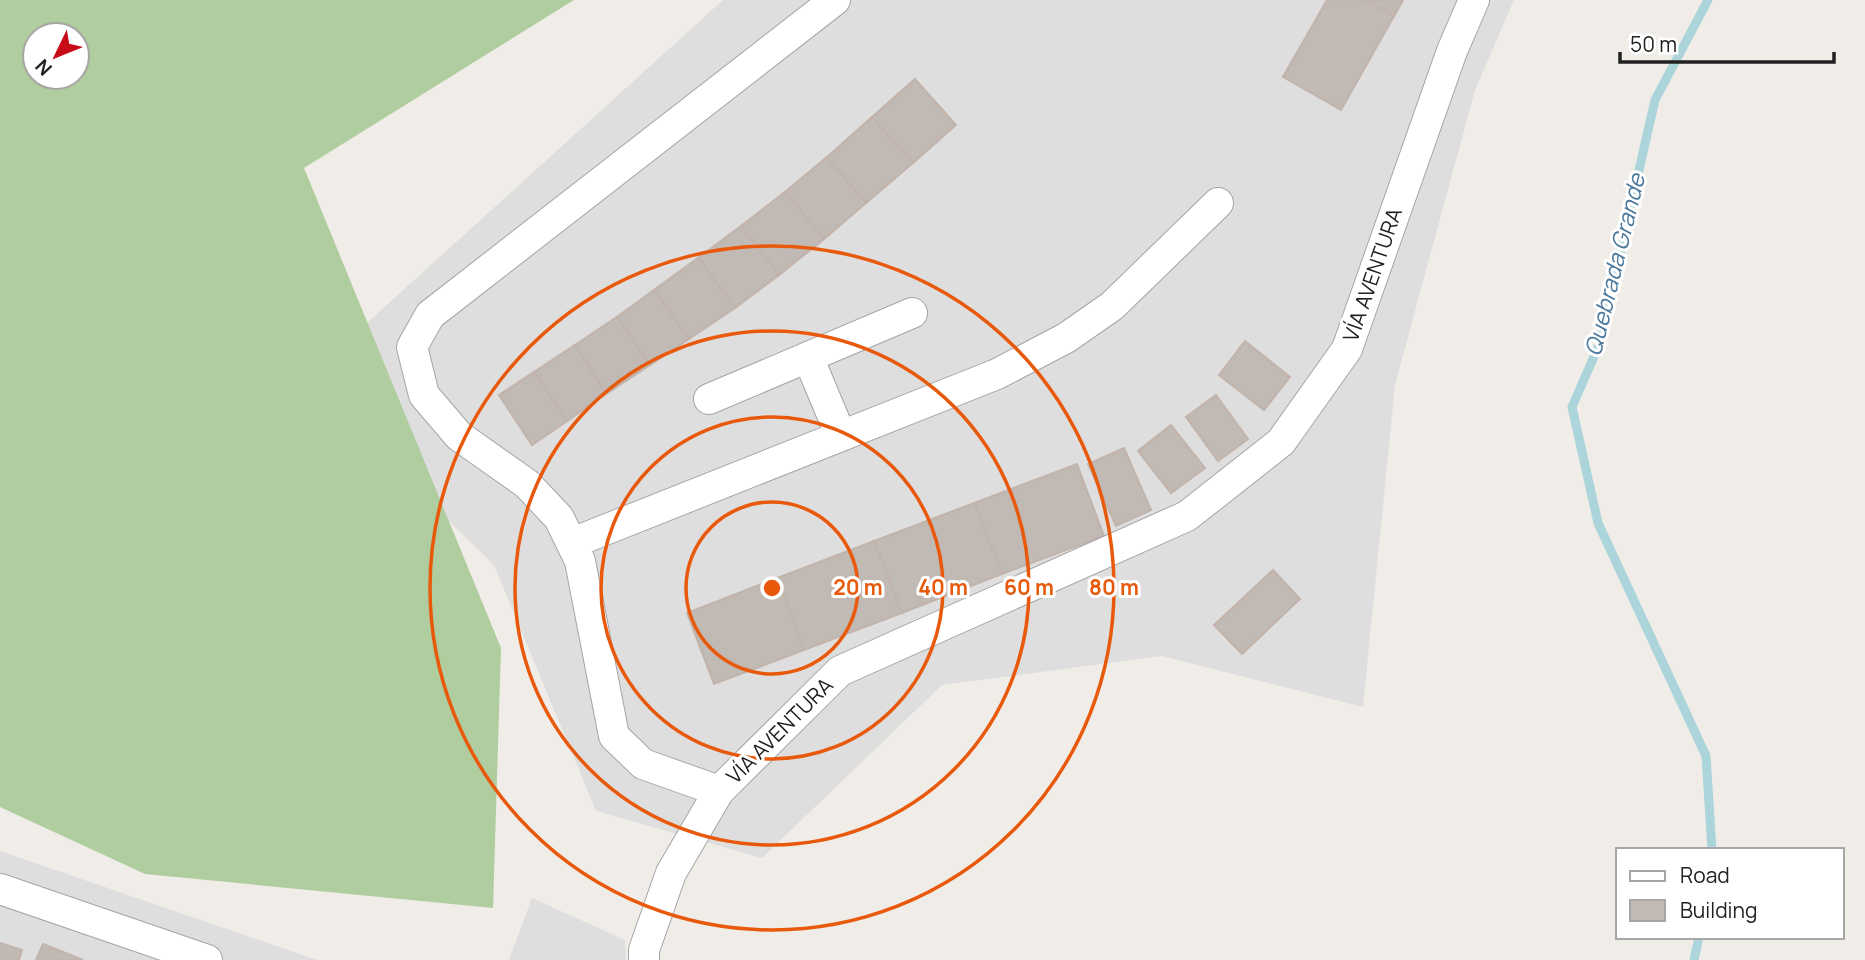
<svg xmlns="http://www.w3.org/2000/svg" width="1865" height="960" viewBox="0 0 1865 960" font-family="Manrope,sans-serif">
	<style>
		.residential { fill: #dfdede }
		.forest { fill: #b0cd9f; fill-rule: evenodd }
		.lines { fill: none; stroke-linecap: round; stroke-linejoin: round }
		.stream { stroke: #abd4db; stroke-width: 9 }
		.building { fill: #c1b9b4; stroke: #c2b3ab; stroke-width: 2 }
		.minor-casing { stroke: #a5a5a5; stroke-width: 32 }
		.minor { stroke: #fff; stroke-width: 30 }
		.ring { fill: none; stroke: #e8590c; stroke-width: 3.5 }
		.labels { text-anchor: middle; stroke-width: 6; stroke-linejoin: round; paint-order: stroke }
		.street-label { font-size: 21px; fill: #212121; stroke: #fff }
		.water-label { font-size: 23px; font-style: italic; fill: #4b799c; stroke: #fff }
		.centre { fill: #e8590c; stroke: #fff; stroke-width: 3.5 }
		.ring-label { font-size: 21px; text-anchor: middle; font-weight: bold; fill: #e8590c; stroke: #fff; stroke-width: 6; stroke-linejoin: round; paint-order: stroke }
	</style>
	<rect width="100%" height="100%" fill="#f0ede8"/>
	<g class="residential">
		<polygon points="723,0 1514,0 1475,90 1395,385 1363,707 1162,656 942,685 762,858 596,811 494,565 304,380"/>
		<polygon points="0,851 317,960 0,960"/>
		<polygon points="532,898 625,940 626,960 509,960"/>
	</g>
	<path class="forest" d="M0 0H574L304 168 501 648 493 908 145 874 0 807ZM35 35H77V77H35Z"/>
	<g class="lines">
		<g class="stream">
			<polyline points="1708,0 1655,100 1599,345 1572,407 1598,523 1706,756 1712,850"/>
			<polyline points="1694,960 1699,937"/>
		</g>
	</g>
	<g class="building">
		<polygon points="1327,0 1367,0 1394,16 1341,110 1283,77"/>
		<polygon points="1367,0 1403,0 1394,16"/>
		<polygon points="915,79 956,125 913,163 872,117"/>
		<polygon points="872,117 913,163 866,203 827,157"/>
		<polygon points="827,157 866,203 824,239 785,192"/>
		<polygon points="785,192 824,239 779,275 741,226"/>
		<polygon points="741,226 779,275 735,308 698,258"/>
		<polygon points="698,258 735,308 689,339 654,290"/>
		<polygon points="654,290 689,339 650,365 617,317"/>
		<polygon points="617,317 650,365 606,394 575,345"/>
		<polygon points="1245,341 1290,377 1264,410 1219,375"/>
		<polygon points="575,345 606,394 567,421 534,372"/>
		<polygon points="534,372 567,421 532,445 499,395"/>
		<polygon points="1216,395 1248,439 1218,461 1186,417"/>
		<polygon points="1171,425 1205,468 1171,493 1138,451"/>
		<polygon points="1124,448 1151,510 1116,526 1088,464"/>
		<polygon points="1077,464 1104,536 1002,574 974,503"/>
		<polygon points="974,503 1002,574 902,613 874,541"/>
		<polygon points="874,541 902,613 804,650 777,578"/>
		<polygon points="1273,570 1300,599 1242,654 1214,625"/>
		<polygon points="777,578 804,650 714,684 687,613"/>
		<polygon points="0,943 22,950 19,960 0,960"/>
		<polygon points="43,944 83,960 36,960"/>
	</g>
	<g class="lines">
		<defs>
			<g id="minor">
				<polyline points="808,357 841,436"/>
				<polyline points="709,399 912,313"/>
				<polyline points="572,543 997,374 1066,338 1112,306 1218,203"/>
				<polyline points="719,791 643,764 614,736 580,561 559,518 527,484 459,436 424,395 412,347 430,315 835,0"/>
				<polyline points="0,889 207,960"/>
				<polyline points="644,960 644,950 671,873 719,791 840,671 1187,516 1281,442 1347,349 1452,51 1474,0"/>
			</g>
		</defs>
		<use href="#minor" class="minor-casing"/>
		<use href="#minor" class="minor"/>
	</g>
	<g class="ring">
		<circle cx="772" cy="588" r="86"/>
		<circle cx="772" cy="588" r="171"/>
		<circle cx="772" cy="588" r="257"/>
		<circle cx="772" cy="588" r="342"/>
	</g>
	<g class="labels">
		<g class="street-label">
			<text transform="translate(1373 275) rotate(-71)" y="7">VÍA AVENTURA</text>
			<text transform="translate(780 731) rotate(-45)" y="7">VÍA AVENTURA</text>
		</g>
		<g class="water-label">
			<text transform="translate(1615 265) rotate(-76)" y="8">Quebrada Grande</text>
		</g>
	</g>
	<circle cx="772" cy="588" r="10" class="centre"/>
	<g class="ring-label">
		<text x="858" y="595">20 m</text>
		<text x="943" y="595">40 m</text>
		<text x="1029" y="595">60 m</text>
		<text x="1114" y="595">80 m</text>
	</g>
	<rect x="1616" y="848" width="228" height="91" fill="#ffffff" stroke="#a6a6a6" stroke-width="2"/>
	<rect x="1630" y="871" width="35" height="10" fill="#ffffff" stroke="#a6a6a6" stroke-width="2"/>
	<text x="1680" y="883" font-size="21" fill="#212121">Road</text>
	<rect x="1630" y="900" width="35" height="21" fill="#c1b9b4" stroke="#a6a6a6" stroke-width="2"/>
	<text x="1680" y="918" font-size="21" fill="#212121">Building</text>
	<g transform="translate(56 56) rotate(227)"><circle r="33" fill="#ffffff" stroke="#a6a6a6" stroke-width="2"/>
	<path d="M0-5L12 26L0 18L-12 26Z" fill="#c70b17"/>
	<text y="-10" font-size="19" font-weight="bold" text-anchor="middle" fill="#212121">N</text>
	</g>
	<path d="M1620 52v10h214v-10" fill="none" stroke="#212121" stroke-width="3.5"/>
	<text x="1630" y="52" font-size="21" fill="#212121" stroke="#ffffff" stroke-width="5" paint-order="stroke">50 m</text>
</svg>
